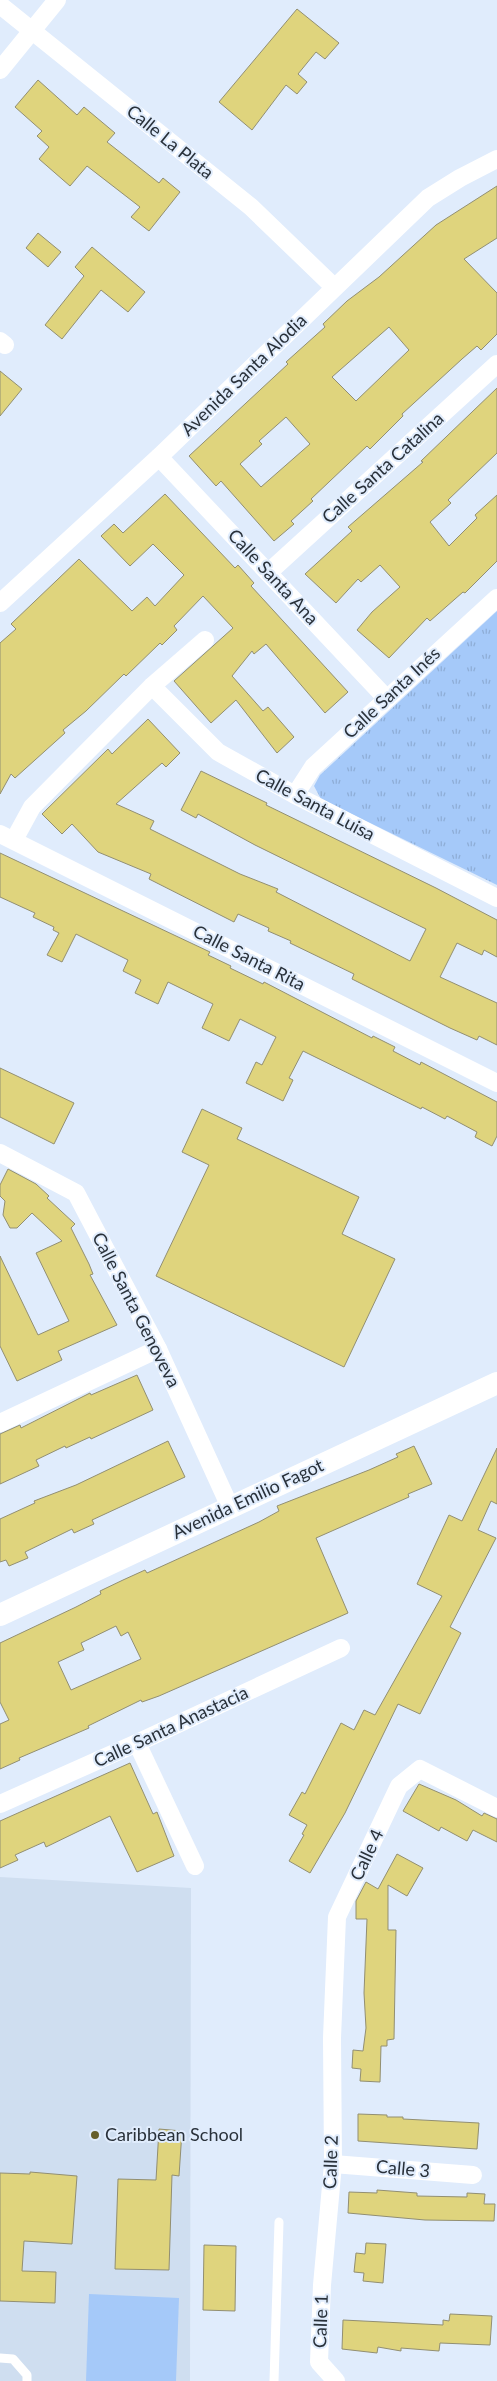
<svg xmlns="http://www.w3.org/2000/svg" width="497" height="2381" viewBox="0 0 497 2381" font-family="Lato,sans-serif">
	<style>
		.built { fill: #cfdef0 }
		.grass { fill: #a5c9f9 }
		.park { fill: url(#park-tufts) }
		.building { fill: #dfd47d; stroke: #928f72; fill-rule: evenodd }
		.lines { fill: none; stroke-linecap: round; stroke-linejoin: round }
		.service { stroke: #fff; stroke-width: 9 }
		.minor { stroke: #fff; stroke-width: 18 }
		.tertiary { stroke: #fff; stroke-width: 22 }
		.poi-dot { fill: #665f2c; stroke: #e0ecfc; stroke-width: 2 }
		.labels { text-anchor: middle; stroke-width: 4; stroke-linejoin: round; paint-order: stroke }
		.street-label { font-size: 18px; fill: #29313a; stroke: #e0ecfc }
		.poi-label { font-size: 18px; fill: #29313a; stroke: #e0ecfc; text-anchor: start }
	</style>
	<defs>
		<pattern id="park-tufts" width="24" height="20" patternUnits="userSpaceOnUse" patternTransform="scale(1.25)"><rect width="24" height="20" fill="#a5c9f9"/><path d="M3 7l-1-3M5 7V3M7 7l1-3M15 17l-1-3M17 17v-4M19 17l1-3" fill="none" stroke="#8eadd6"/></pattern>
	</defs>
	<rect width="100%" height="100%" fill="#e0ecfc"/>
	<polygon class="built" points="0,1877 191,1888 190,2381 0,2381"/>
	<polygon class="grass" points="89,2294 179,2298 176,2381 86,2381"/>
	<polygon class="park" points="497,611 497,885 321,799 314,786 320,775"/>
	<g class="building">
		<polygon points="297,9 339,43 325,59 316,52 298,74 307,82 297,94 286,85 252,130 219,102"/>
		<polygon points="38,80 77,115 84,107 115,133 107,142 159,183 163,178 180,192 149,231 131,217 140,207 87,166 70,186 39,159 49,147 37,136 42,131 15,107"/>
		<path d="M497 186V238L464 259 497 293V334L481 350 477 346 462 359 402 414 403 416 370 449 367 446 311 499 313 501 291 521 294 524 274 541 221 481 216 486 189 456 288 364 286 362 325 327 323 324 347 301 379 277 436 225ZM389 327 409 350 356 401 332 377ZM286 417 310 444 261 487 240 464 262 444 259 441Z"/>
		<polygon points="38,233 61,252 48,267 26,248"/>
		<polygon points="92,247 145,292 128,312 101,290 62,339 45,325 84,276 75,267"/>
		<polygon points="0,371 22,389 0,416"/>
		<polygon points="497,388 497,453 448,500 451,503 430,522 449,546 477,518 475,515 497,495 497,561 465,593 463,592 430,621 427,618 389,658 357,630 372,612 400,587 380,565 361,582 358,579 336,603 305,574 352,531 348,527 423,462 421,461"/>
		<polygon points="165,494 235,568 238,565 254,583 251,586 348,692 325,713 266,644 254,654 252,651 232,676 263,711 268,707 294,737 277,753 236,700 211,723 174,681 233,628 203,596 174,626 177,630 162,645 160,643 126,676 124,674 86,711 63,730 65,733 15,778 11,774 0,794 0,643 16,629 11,624 79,559 132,611 147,597 155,606 184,575 153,544 130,566 101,536 114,524 123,533"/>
		<polygon points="148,719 180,753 166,767 162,763 116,804 154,821 150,829 240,874 278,889 276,892 410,961 426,929 255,845 198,814 196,818 181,810 201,771 267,803 266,805 436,888 497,920 497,957 484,950 482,955 457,943 440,977 497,1003 497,1045 479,1036 477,1040 450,1028 352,979 354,974 290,943 291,941 268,931 269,928 238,914 234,922 149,879 151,874 98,852 72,824 62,834 42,814 108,749 112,754"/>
		<polygon points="0,853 210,952 208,955 231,966 230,968 263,984 264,982 372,1038 373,1036 395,1047 393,1051 420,1065 421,1062 497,1102 497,1136 492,1146 475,1137 477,1132 447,1116 445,1119 422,1107 421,1109 303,1051 289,1078 293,1080 283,1101 246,1083 256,1062 262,1065 276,1037 240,1019 229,1041 202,1028 213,1004 168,982 158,1004 135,993 141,980 123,971 128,960 76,934 62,962 47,955 59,933 53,930 54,927 33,917 35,913 0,897"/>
		<polygon points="0,1068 74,1103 54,1144 0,1117"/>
		<polygon points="202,1109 242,1128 237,1139 359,1197 342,1234 395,1259 344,1367 156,1276 209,1165 182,1152"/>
		<polygon points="8,1169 36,1184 49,1196 47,1198 75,1224 71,1228 89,1264 93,1274 90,1275 117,1325 58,1351 62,1360 17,1381 0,1346 0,1256 38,1335 69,1321 36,1253 62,1241 32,1213 17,1228 10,1228 3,1215 5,1201 0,1196 0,1185"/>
		<polygon points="137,1375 153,1410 91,1439 90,1437 66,1448 65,1446 36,1460 39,1466 0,1484 0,1434 20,1425 21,1428 90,1393 91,1395"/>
		<polygon points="168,1441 185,1477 92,1520 94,1524 74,1533 72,1529 25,1552 28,1558 9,1566 6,1560 0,1562 0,1519 35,1503 34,1501 76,1485"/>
		<path d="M414 1446 432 1484 408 1494 409 1497 316 1538 348 1613 159 1696 142 1702 141 1700 88 1726 89 1728 19 1758 20 1760 0 1769V1724L9 1720 0 1702V1643L76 1607 101 1594 100 1591 123 1580 145 1570 147 1573 259 1522 279 1511 277 1506 369 1470 398 1457 396 1454ZM116 1626 121 1636 128 1632 141 1659 71 1690 58 1662 84 1650 81 1643Z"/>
		<polygon points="497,1448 497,1504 491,1501 478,1530 496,1538 450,1627 461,1633 420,1714 398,1704 345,1813 310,1873 289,1861 304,1835 302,1834 307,1825 289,1815 302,1792 305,1794 341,1723 354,1730 364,1710 375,1715 442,1596 417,1584 449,1515 462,1521"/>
		<polygon points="130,1763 153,1814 157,1812 174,1856 137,1872 110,1816 46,1847 44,1842 15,1855 18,1860 0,1868 0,1821"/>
		<polygon points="419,1784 456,1800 482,1816 484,1813 497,1819 497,1842 473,1830 467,1841 441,1827 439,1831 403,1811"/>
		<polygon points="397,1854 423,1868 407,1896 388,1885 388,1930 396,1930 394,2039 387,2040 387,2046 381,2046 380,2082 360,2081 361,2069 352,2068 353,2050 363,2051 366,2028 364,1993 367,1919 356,1919 356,1901 366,1882 378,1889"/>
		<polygon points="358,2114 387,2115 387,2117 403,2117 403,2119 479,2123 477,2149 358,2141"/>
		<polygon points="159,2129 182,2131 179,2176 172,2175 169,2270 115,2269 118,2179 156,2180"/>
		<polygon points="30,2172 77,2176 72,2244 24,2241 22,2271 56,2272 55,2303 0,2301 0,2173 30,2174"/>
		<polygon points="377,2190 417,2193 417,2196 467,2197 467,2193 485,2194 484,2204 495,2204 494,2221 425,2220 348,2213 349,2192 377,2193"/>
		<polygon points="366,2243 386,2244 383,2283 363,2281 364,2273 354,2272 356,2253 365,2254"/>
		<polygon points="204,2245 236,2246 235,2311 203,2310"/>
		<polygon points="450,2314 492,2316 490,2345 440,2343 439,2351 401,2348 401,2351 378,2347 377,2353 342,2349 343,2320 443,2325 443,2320 449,2321"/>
	</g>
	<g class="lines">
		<g class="service">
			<polyline points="0,2358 13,2359 27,2375 27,2381"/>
			<polyline points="274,2381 279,2222"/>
		</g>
		<g class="minor">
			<polyline points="0,5 251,207 334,287"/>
			<polyline points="0,70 57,0"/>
			<polyline points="0,341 5,345"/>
			<polyline points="159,457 386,698"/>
			<polyline points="269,572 497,364"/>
			<polyline points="0,603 159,457 428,198 460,178 497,159"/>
			<polyline points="152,686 218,752 295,795 497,898"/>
			<polyline points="295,795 313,767 497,598"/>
			<polyline points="0,834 497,1083"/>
			<polyline points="14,840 32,807 152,686 205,640"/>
			<polyline points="0,1153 76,1193 158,1349 230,1507"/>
			<polyline points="0,1423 158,1349"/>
			<polyline points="137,1743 195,1866"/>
			<polyline points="0,1804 137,1743 341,1648"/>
			<polyline points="333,2164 473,2175"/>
			<polyline points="336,2381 319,2362 322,2285 333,2164 332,2038 337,1917 399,1786 420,1769 497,1808"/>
		</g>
		<polyline class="tertiary" points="0,1615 497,1383"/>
	</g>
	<circle class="poi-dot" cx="95" cy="2135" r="5"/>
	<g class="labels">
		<g class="street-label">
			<text transform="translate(170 142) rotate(39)" y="6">Calle La Plata</text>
			<text transform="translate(244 375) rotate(-44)" y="6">Avenida Santa Alodia</text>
			<text transform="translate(383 468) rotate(-42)" y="6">Calle Santa Catalina</text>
			<text transform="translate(273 577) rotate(47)" y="6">Calle Santa Ana</text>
			<text transform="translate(392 693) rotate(-43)" y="6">Calle Santa Inés</text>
			<text transform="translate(315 805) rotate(28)" y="6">Calle Santa Luisa</text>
			<text transform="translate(249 958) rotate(27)" y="6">Calle Santa Rita</text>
			<text transform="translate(136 1310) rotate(63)" y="6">Calle Santa Genoveva</text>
			<text transform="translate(248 1499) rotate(-25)" y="6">Avenida Emilio Fagot</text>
			<text transform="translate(171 1727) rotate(-25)" y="6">Calle Santa Anastacia</text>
			<text transform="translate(367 1855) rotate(-65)" y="6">Calle 4</text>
			<text transform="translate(331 2162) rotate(-88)" y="6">Calle 2</text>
			<text transform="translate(403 2169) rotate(5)" y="6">Calle 3</text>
			<text transform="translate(321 2321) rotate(-88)" y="6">Calle 1</text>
		</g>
		<g class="poi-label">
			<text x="105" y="2141">Caribbean School</text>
		</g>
	</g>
</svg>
